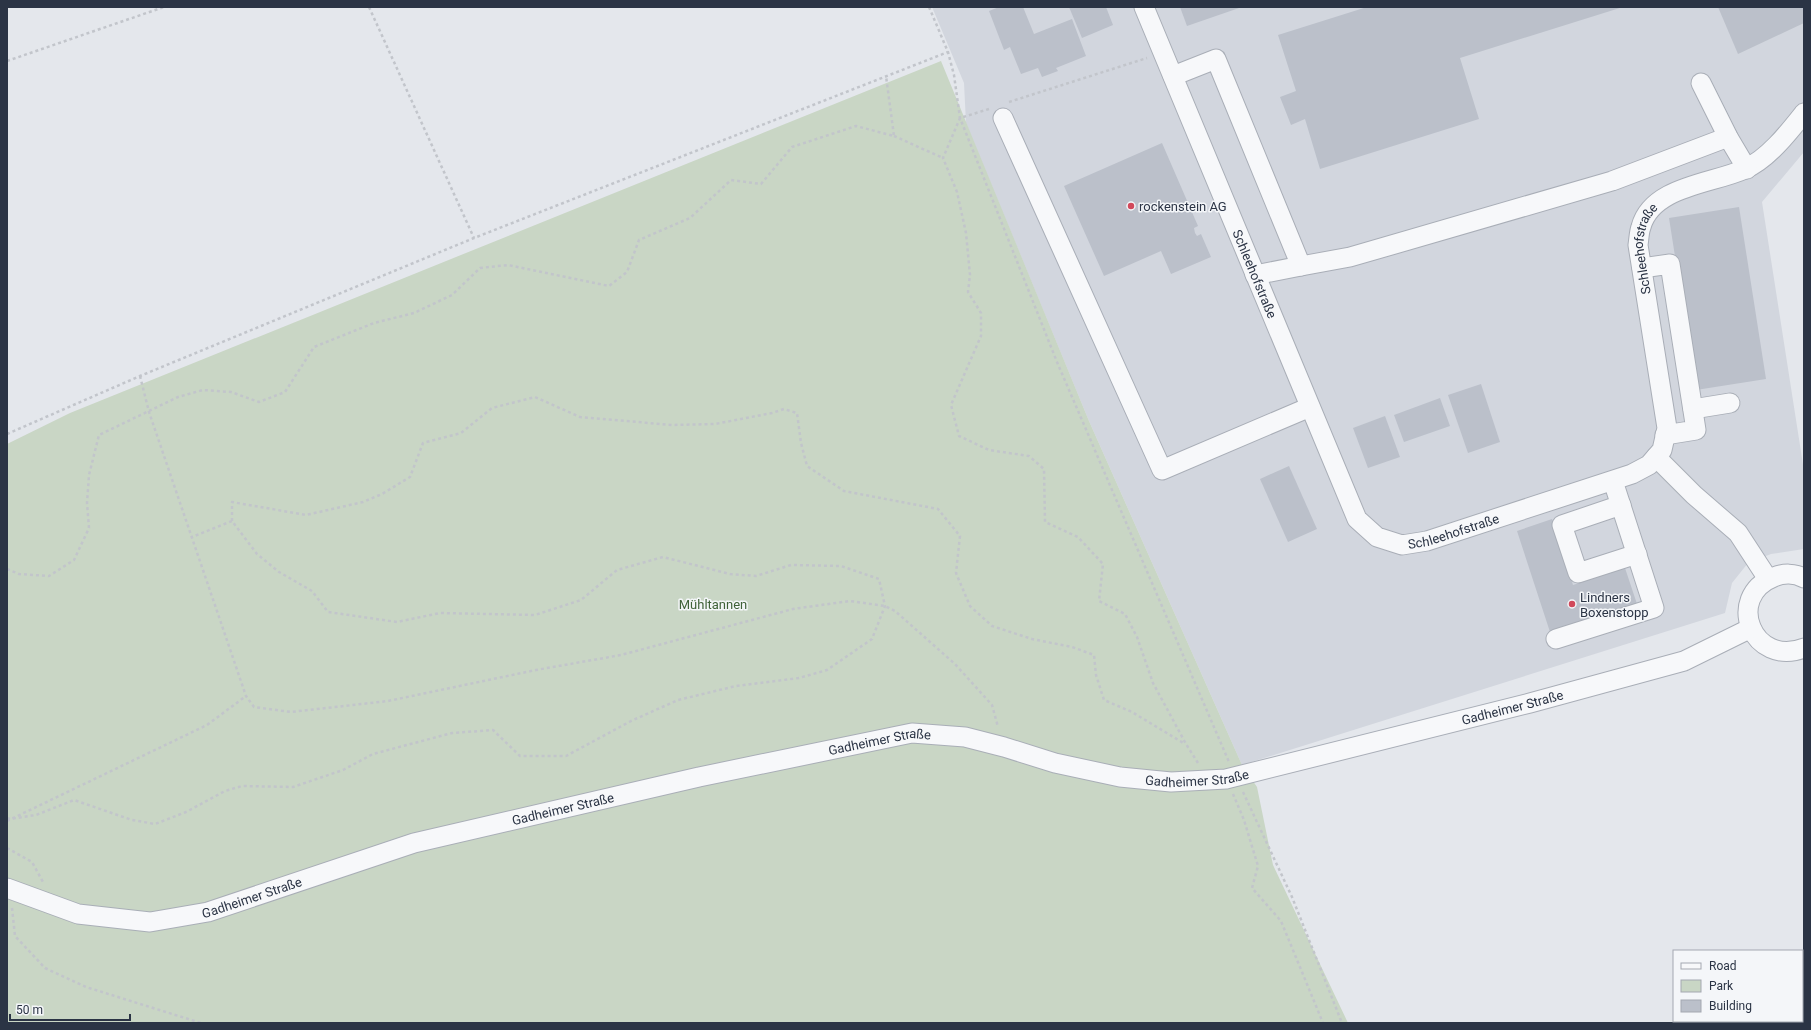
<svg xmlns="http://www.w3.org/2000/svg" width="1811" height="1030" viewBox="0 0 1811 1030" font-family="Roboto,sans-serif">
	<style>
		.built { fill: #d2d6de }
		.green { fill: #c9d6c5 }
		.building { fill: #bbc0ca }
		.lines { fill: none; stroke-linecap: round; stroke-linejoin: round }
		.minor-casing { stroke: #a9aeb7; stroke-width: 21 }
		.path { stroke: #c2c5cb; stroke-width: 2.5; stroke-dasharray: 3 3; stroke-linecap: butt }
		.minor { stroke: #f7f8fa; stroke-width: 19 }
		.poi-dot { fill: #d1495b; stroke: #f4f6f9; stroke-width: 1.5 }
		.labels { text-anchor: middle; stroke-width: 3; stroke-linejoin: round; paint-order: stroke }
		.poi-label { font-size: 13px; fill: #2b3445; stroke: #f4f6f9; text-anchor: start }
		.street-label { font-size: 13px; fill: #2b3445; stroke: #f4f6f9 }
		.park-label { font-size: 13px; fill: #3f6138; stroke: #f4f6f9 }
	</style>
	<rect width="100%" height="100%" fill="#e4e7ec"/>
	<polygon class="built" points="932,7 1804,7 1804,152 1762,202 1804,471 1804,549 1771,554 1748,563 1732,583 1725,613 1242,765 1089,421 966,123 964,83"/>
	<polygon class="green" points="941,61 1089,421 1242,765 1257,787 1273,865 1348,1023 7,1023 7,444 70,413"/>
	<g class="building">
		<polygon points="999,7 1023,7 1034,34 1072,19 1086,56 1056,68 1058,71 1042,77 1038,68 1021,74 1010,47 1004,50 989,11"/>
		<polygon points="1069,7 1106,7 1113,25 1082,38"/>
		<polygon points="1180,7 1242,7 1187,26"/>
		<polygon points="1367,7 1623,7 1460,58 1479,119 1320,169 1305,119 1291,125 1280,97 1296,91 1278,35"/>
		<polygon points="1718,7 1804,7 1804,23 1738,54"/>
		<polygon points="1162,143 1198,226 1194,228 1195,233 1197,236 1201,234 1211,257 1171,274 1161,251 1104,276 1064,186"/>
		<polygon points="1739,207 1766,379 1696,390 1669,218"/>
		<polygon points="1481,384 1500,442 1468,453 1448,395"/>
		<polygon points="1440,398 1450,426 1404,442 1394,415"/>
		<polygon points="1385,416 1400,457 1368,468 1353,428"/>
		<polygon points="1289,466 1317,529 1288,542 1260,479"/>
		<polygon points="1552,519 1573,585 1625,568 1637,604 1550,632 1517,531"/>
	</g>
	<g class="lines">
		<defs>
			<g id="minor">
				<path id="s1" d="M1144 7 1357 519 1377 537 1402 545 1427 541 1632 474 1649 465 1662 450 1667 428 1638 245C1639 239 1639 232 1641 227 1652 186 1712 184 1745 169 1768 159 1789 132 1804 113"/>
				<polyline points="1173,76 1216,59 1301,266 1255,275"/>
				<polyline points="1701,83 1728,137 1747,169"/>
				<polyline points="1003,118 1162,470 1310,407"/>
				<polyline points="1301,266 1350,257 1612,181 1728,137"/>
				<polyline points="1642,268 1670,264 1696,430 1665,435"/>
				<polyline points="1693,409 1730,403"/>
				<polyline points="1656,457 1694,495 1738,533 1768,579"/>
				<polyline points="1621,505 1562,525 1578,573 1637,554"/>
				<path d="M1804 578C1795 573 1783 573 1774 577 1724 597 1753 668 1804 648"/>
				<polyline points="1556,639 1654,608 1613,481"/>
				<path id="s2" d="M7 888 78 914 150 922 208 912 414 843 699 777 912 733 965 737 1004 747 1055 763 1120 777 1171 782 1226 779 1530 703 1684 661 1751 628"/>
			</g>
		</defs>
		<use href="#minor" class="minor-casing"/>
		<g class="path">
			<polyline points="369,7 474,238"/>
			<polyline points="929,7 948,52 954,75 960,118 1057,362 1229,762"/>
			<polyline points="7,61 164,7"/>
			<polyline points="1009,102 1147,58"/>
			<polyline points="989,109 960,118 943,158 957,192 966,233 970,275 968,292 981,313 981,336 951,405 959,436 989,450 1029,456 1044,469 1045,522 1078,537 1103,564 1099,601 1125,614 1137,637 1153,683 1186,744 1198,763"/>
			<polyline points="894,136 943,158"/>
			<polyline points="140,376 149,412 246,696 254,707 291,712 388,701 536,670 621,655 793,609 850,601 885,606 895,611 955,664 992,705 998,727"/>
			<polyline points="7,434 140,376 474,238 948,52"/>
			<polyline points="232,521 232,502 306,515 363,502 382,494 410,477 423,443 461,433 492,408 535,397 580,417 672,425 715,424 772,413 784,409 797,413 801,443 807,466 844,491 938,509 960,536 956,573 970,606 992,626 1032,639 1072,647 1094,655 1096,675 1104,700 1132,712 1185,744"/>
			<polyline points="7,569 19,574 49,576 74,560 89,528 87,503 89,475 99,435 178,397 203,390 231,392 259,402 285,392 314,347 374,323 414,313 452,295 480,268 508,265 609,286 627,272 639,240 690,218 731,180 761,184 792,147 856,126 894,136 886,76"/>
			<polyline points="1243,792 1292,897 1342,1023"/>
			<polyline points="1233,794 1244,820 1258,866 1252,888 1281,921 1323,1023"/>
			<polyline points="7,818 10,819 36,815 74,800 132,820 155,824 186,812 225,791 242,786 293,787 343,770 373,754 452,733 493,730 520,756 566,756 631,721 678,700 736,686 799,678 827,670 872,639 885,606 879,579 841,566 791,565 756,576 730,574 663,557 617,570 581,600 535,615 440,613 397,622 328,612 312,591 279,572 257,554 232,521 192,537"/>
			<polyline points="7,821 207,725 246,696"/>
			<polyline points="7,848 32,862 43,882"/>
			<polyline points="12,908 15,936 45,968 86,987 201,1023"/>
		</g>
		<use href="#minor" class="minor"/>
	</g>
	<g class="poi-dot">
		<circle cx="1131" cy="206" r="4"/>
		<circle cx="1572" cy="604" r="4"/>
	</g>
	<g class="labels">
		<g class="poi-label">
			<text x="1139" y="211">rockenstein AG</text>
			<text x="1580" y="602">Lindners<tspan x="1580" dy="15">Boxenstopp</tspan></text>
		</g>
		<g class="street-label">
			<text dy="5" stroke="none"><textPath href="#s1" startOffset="1093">Schleehofstraße</textPath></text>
			<text dy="5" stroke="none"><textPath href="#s1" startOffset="289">Schleehofstraße</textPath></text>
			<text dy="5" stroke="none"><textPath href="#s1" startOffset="661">Schleehofstraße</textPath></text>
			<text dy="5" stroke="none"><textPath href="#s2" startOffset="1549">Gadheimer Straße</textPath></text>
			<text dy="5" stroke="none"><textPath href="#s2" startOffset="901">Gadheimer Straße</textPath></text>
			<text dy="5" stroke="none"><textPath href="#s2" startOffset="1225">Gadheimer Straße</textPath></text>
			<text dy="5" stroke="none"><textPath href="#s2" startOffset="577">Gadheimer Straße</textPath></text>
			<text dy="5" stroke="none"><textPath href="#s2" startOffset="253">Gadheimer Straße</textPath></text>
		</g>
		<g class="park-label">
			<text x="713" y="609">Mühltannen</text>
		</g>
	</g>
	<rect width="1811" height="1030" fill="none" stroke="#2b3445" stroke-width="16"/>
	<rect x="1673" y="950" width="130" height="72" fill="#f4f6f9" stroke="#a4a8b1"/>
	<rect x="1681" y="963" width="20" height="6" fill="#f7f8fa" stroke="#a4a8b1"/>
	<text x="1709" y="970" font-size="12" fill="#2b3445">Road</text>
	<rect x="1681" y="980" width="20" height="12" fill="#c9d6c5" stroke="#a4a8b1"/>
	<text x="1709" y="990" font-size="12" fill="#2b3445">Park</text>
	<rect x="1681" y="1000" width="20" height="12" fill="#bbc0ca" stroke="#a4a8b1"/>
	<text x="1709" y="1010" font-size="12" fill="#2b3445">Building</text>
	<path d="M10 1014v6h120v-6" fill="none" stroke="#2b3445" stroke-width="2"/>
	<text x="16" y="1014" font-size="12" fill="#2b3445" stroke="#f4f6f9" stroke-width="3" paint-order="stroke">50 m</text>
</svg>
